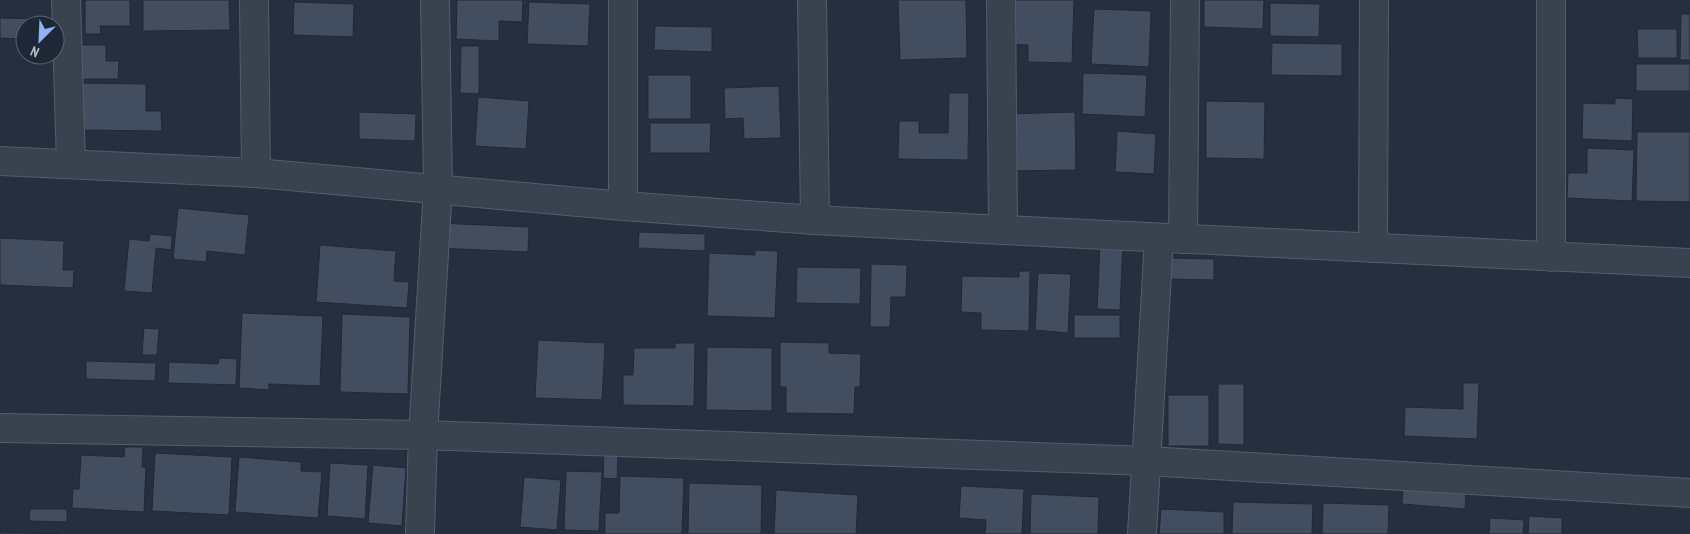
<svg xmlns="http://www.w3.org/2000/svg" width="1690" height="534" viewBox="0 0 1690 534" font-family="'PT Sans Narrow',sans-serif">
	<style>
		.building { fill: #424d5f; stroke: #202937 }
		.lines { fill: none; stroke-linecap: round; stroke-linejoin: round }
		.minor-casing { stroke: #545d6a; stroke-width: 30 }
		.minor { stroke: #3a4250; stroke-width: 28 }
	</style>
	<rect width="100%" height="100%" fill="#252f40"/>
	<g class="building">
		<polygon points="85,0 130,0 130,26 100,26 101,34 85,34"/>
		<polygon points="143,0 229,0 230,30 143,31"/>
		<polygon points="457,0 523,0 522,22 499,21 499,41 456,39"/>
		<polygon points="898,0 966,0 967,58 900,60"/>
		<polygon points="1009,0 1074,0 1072,63 1028,62 1028,45 1008,44"/>
		<polygon points="1204,0 1264,0 1263,29 1204,27"/>
		<polygon points="294,2 354,4 353,37 293,35"/>
		<polygon points="529,2 590,4 588,46 527,44"/>
		<polygon points="1270,3 1320,4 1319,37 1270,36"/>
		<polygon points="1094,9 1151,11 1149,67 1091,64"/>
		<polygon points="1681,14 1690,14 1690,60 1680,60"/>
		<polygon points="0,18 40,19 40,25 25,25 25,39 0,38"/>
		<polygon points="655,26 712,27 712,52 654,50"/>
		<polygon points="1637,29 1677,29 1677,58 1638,58"/>
		<polygon points="1272,43 1342,44 1342,76 1271,75"/>
		<polygon points="80,45 106,45 106,61 119,61 118,79 80,79"/>
		<polygon points="461,46 479,46 479,94 460,93"/>
		<rect x="1636" y="64" width="54" height="27"/>
		<polygon points="1083,73 1147,75 1145,117 1082,114"/>
		<rect x="648" y="75" width="43" height="44"/>
		<polygon points="79,83 146,84 146,111 161,111 162,131 79,130"/>
		<polygon points="779,86 781,138 744,139 743,118 725,119 724,88"/>
		<polygon points="949,93 969,93 968,160 898,159 899,121 919,121 919,133 948,133"/>
		<polygon points="478,97 529,101 526,149 475,146"/>
		<polygon points="1615,98 1633,99 1632,141 1582,139 1583,103 1615,104"/>
		<polygon points="1206,101 1265,102 1264,159 1206,158"/>
		<polygon points="359,112 416,114 415,141 359,139"/>
		<polygon points="1075,112 1076,170 1008,171 1007,114"/>
		<polygon points="650,123 711,123 710,153 650,153"/>
		<polygon points="1117,131 1156,134 1154,174 1115,172"/>
		<polygon points="1637,132 1690,132 1690,202 1636,201"/>
		<polygon points="1587,148 1634,150 1632,201 1567,198 1568,173 1587,173"/>
		<polygon points="178,208 249,215 245,255 207,251 206,262 173,259"/>
		<polygon points="438,223 529,227 528,252 436,248"/>
		<polygon points="639,232 705,234 705,251 638,248"/>
		<polygon points="150,234 172,236 171,250 156,248 152,293 124,291 129,239 149,241"/>
		<polygon points="0,238 64,241 63,270 74,270 73,288 0,285"/>
		<polygon points="1100,243 1123,244 1120,310 1097,309"/>
		<polygon points="320,245 396,251 394,281 409,282 407,308 316,302"/>
		<polygon points="755,250 778,251 775,318 707,316 709,253 755,255"/>
		<polygon points="1170,258 1214,259 1214,280 1170,279"/>
		<polygon points="871,264 907,265 906,297 891,297 890,327 870,327"/>
		<polygon points="797,267 861,268 860,304 796,303"/>
		<polygon points="1019,271 1030,271 1029,331 981,330 981,313 961,312 962,276 1019,277"/>
		<polygon points="1038,273 1071,274 1068,333 1035,330"/>
		<polygon points="242,313 323,316 320,386 269,384 269,390 239,388"/>
		<polygon points="342,314 410,317 408,394 340,392"/>
		<rect x="1074" y="315" width="46" height="23"/>
		<polygon points="144,328 159,329 157,355 142,355"/>
		<polygon points="538,340 605,343 602,400 535,398"/>
		<polygon points="780,342 829,343 829,353 861,354 860,387 855,387 854,414 786,413 786,387 780,387"/>
		<polygon points="675,343 695,343 694,406 623,405 623,375 633,375 634,348 675,348"/>
		<polygon points="707,347 772,348 772,411 706,410"/>
		<polygon points="219,358 237,359 236,385 168,383 169,362 218,364"/>
		<polygon points="86,361 156,363 155,381 86,379"/>
		<polygon points="1463,383 1479,383 1477,439 1404,436 1405,407 1463,409"/>
		<polygon points="1218,384 1244,384 1244,445 1218,444"/>
		<rect x="1168" y="395" width="41" height="51"/>
		<polygon points="125,447 143,447 142,467 146,467 144,512 72,508 73,489 79,489 81,455 124,457"/>
		<polygon points="155,453 232,457 229,515 152,511"/>
		<polygon points="604,453 618,454 617,479 603,478"/>
		<polygon points="239,457 301,462 301,471 322,472 318,518 235,512"/>
		<polygon points="330,463 368,465 365,519 327,516"/>
		<polygon points="373,465 406,468 402,526 368,523"/>
		<polygon points="566,471 602,472 599,531 564,530"/>
		<polygon points="620,476 684,478 682,534 605,534 605,513 619,513"/>
		<polygon points="524,477 561,480 557,530 520,527"/>
		<polygon points="689,483 762,485 761,534 688,534"/>
		<polygon points="961,486 1024,489 1022,534 985,534 986,520 959,518"/>
		<polygon points="776,490 858,495 856,534 774,534"/>
		<polygon points="1403,490 1466,494 1465,509 1402,504"/>
		<polygon points="1031,494 1099,497 1098,534 1030,534"/>
		<polygon points="1233,502 1313,504 1312,534 1232,534"/>
		<polygon points="1323,503 1389,505 1388,534 1322,534"/>
		<polygon points="30,509 67,509 67,522 29,521"/>
		<polygon points="1161,509 1224,512 1224,534 1159,534"/>
		<polygon points="1529,516 1562,518 1562,534 1528,534"/>
		<polygon points="1490,518 1524,520 1523,534 1489,534"/>
		<polygon points="0,532 61,534 0,534"/>
	</g>
	<g class="lines">
		<defs>
			<g id="minor">
				<polyline points="66,0 71,164"/>
				<polyline points="254,0 256,173"/>
				<polyline points="812,0 815,220"/>
				<polyline points="1001,0 1003,230"/>
				<polyline points="0,161 256,173 623,206 815,220 1003,230 1690,263"/>
				<polyline points="623,206 623,0"/>
				<polyline points="1183,239 1185,0"/>
				<polyline points="1373,248 1374,0"/>
				<polyline points="1551,257 1551,0"/>
				<polyline points="0,428 423,435 1147,461 1690,493"/>
				<polyline points="420,534 423,435 438,188 435,0"/>
				<polyline points="1142,534 1159,238"/>
			</g>
		</defs>
		<use href="#minor" class="minor-casing"/>
		<use href="#minor" class="minor"/>
	</g>
	<g transform="translate(40 40) rotate(204)"><circle r="24" fill="#1e2735" stroke="#5b6371"/>
	<path d="M0-4L9 19L0 12L-9 19Z" fill="#8eb2f7"/>
	<text y="-8" font-size="14" font-weight="bold" text-anchor="middle" fill="#b6bdca">N</text>
	</g>
</svg>
